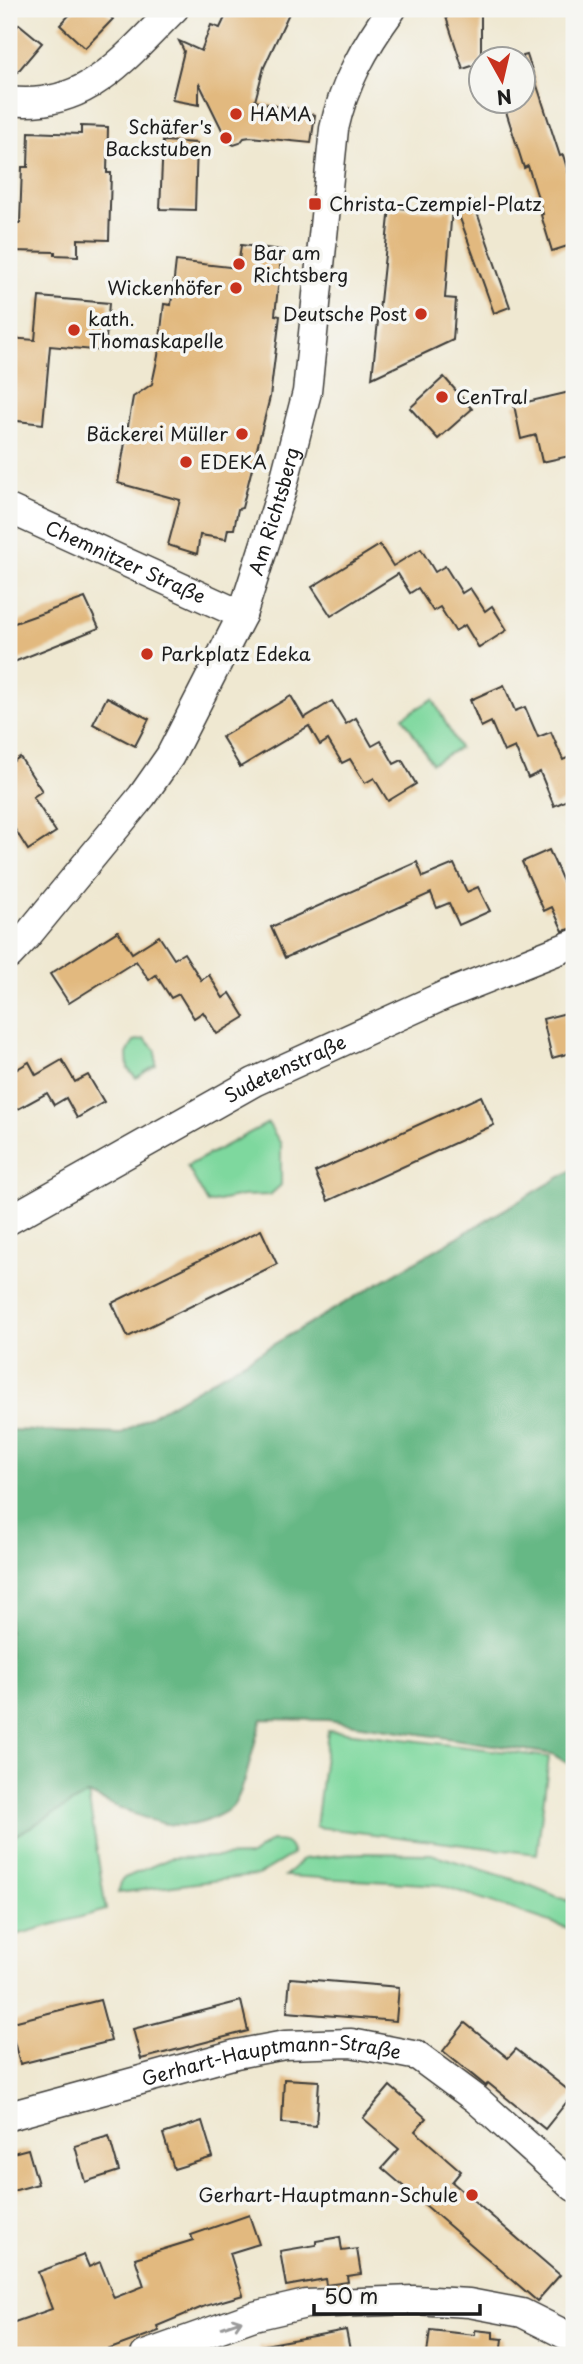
<svg xmlns="http://www.w3.org/2000/svg" width="583" height="2364" viewBox="0 0 583 2364" font-family="'Playpen Sans',sans-serif">
	<style>
		.green { fill: #7ed89e; stroke: #4d7a5d; stroke-width: 2 }
		.forest { fill: #66b885; stroke: #416a50; stroke-width: 2 }
		.building { fill: #e2b97f }
		.lines { fill: none; stroke-linecap: round; stroke-linejoin: round }
		.minor-casing { stroke: #3c3b37; stroke-width: 31 }
		.minor { stroke: #fff; stroke-width: 28 }
		.oneway { stroke: #999 }
		.poi-dot { fill: #c8321e; stroke: #f6f6f2; stroke-width: 2.5 }
		.labels { text-anchor: middle; stroke-width: 7; stroke-linejoin: round; paint-order: stroke }
		.poi-label { font-size: 19px; fill: #1c1c1c; stroke: #f6f6f2; text-anchor: start }
		.street-label { font-size: 19px; fill: #1c1c1c; stroke: #f6f6f2 }
	</style>
	<rect width="100%" height="100%" fill="#f6f6f2"/>
	<filter id="ink" filterUnits="userSpaceOnUse"><feTurbulence type="fractalNoise" baseFrequency=".0143" numOctaves="2"/><feDisplacementMap in="SourceGraphic" scale="14" xChannelSelector="R" yChannelSelector="G"/><feConvolveMatrix kernelMatrix="1 2 1 2 8 2 1 2 1" color-interpolation-filters="sRGB"/></filter>
	<filter id="wash" filterUnits="userSpaceOnUse"><feTurbulence type="fractalNoise" baseFrequency=".00686" numOctaves="4" result="noise"/><feDisplacementMap in="SourceGraphic" scale="28" xChannelSelector="R" yChannelSelector="G"/><feGaussianBlur stdDeviation="1.57" result="paint"/><feColorMatrix in="noise" values="0 0 0 0 0 0 0 0 0 0 0 0 0 0 0 0 0 1.4 0 .05"/><feComposite in="paint" operator="in"/></filter>
	<g filter="url(#wash)">
		<rect width="100%" height="100%" fill="#efe8d1"/>
		<g class="green">
			<polygon points="433,699 459,748 432,763 403,717"/>
			<polygon points="145,1039 156,1051 156,1065 136,1078 128,1069 127,1054 134,1041"/>
			<polygon points="268,1123 281,1144 281,1185 270,1195 242,1196 208,1203 187,1166"/>
			<polygon points="328,1730 549,1757 537,1854 316,1827"/>
			<polygon points="88,1794 106,1910 9,1937 9,1839"/>
			<path d="M271 1841C283 1841 289 1841 293 1854L258 1875 118 1893 122 1879 171 1858 251 1856Z"/>
			<polygon points="361,1853 432,1854 522,1882 568,1901 574,1885 574,1930 441,1885 285,1876 303,1859"/>
		</g>
		<path class="forest" d="M574 1169V1767L552 1754 328 1720 262 1719C253 1743 247 1786 233 1806 229 1811 221 1814 215 1817 173 1840 128 1810 88 1794L9 1839V1430L120 1434Z"/>
		<g id="blocks">
			<g class="building">
				<polygon points="75,9 103,9 113,19 85,48 60,25"/>
				<polygon points="229,9 291,9 264,67 255,101 315,115 311,143 250,137 244,138 240,143 234,145 228,142 199,83 199,105 172,100 184,51 179,41 201,51 211,25 220,28"/>
				<polygon points="463,9 465,15 481,10 481,63 463,69 445,14"/>
				<polygon points="19,24 42,43 9,82 9,36"/>
				<polygon points="527,55 560,156 563,155 574,191 574,244 552,251 541,215 543,214 528,166 524,168 503,102 523,102 523,56"/>
				<polygon points="81,126 108,127 107,173 111,173 109,240 78,239 78,256 55,255 55,252 13,251 14,223 20,223 22,167 28,167 29,132 81,134"/>
				<polygon points="163,141 197,143 195,210 160,209"/>
				<polygon points="473,201 510,307 494,313 456,207"/>
				<polygon points="390,207 440,212 452,208 445,298 456,299 453,340 372,378"/>
				<polygon points="241,245 282,250 275,315 280,316 270,397 242,508 238,509 234,529 228,529 226,539 200,535 197,554 168,545 180,500 118,483 133,397 152,384 158,356 164,304 171,305 176,261 238,268"/>
				<polygon points="39,297 109,303 105,351 50,346 43,424 9,420 9,338 35,340"/>
				<polygon points="444,377 472,409 438,439 410,408"/>
				<polygon points="574,391 574,455 542,462 536,435 521,439 514,405"/>
				<polygon points="380,545 393,566 421,549 435,572 445,566 462,593 470,588 485,611 492,606 507,630 479,648 465,625 455,631 440,607 433,611 418,588 410,593 398,574 331,616 312,587"/>
				<polygon points="85,598 99,628 9,664 9,625"/>
				<polygon points="504,685 515,711 525,707 538,737 551,732 563,760 574,755 574,797 554,806 540,772 528,778 515,747 504,752 491,722 481,727 470,700"/>
				<polygon points="291,696 304,718 332,701 346,724 356,718 372,746 381,741 394,764 402,760 416,784 388,801 374,778 365,783 350,759 342,763 328,740 320,745 309,726 240,767 222,737"/>
				<polygon points="107,697 149,719 135,746 93,724"/>
				<polygon points="20,757 42,791 33,797 56,832 28,850 9,820 9,764"/>
				<polygon points="549,850 565,886 569,884 574,895 574,928 563,931 552,907 544,911 522,862"/>
				<polygon points="417,862 423,877 454,864 467,892 478,887 490,911 459,925 449,903 437,908 431,893 285,958 271,927"/>
				<polygon points="118,931 132,953 159,936 174,959 184,953 201,980 209,975 223,998 230,993 245,1017 217,1034 203,1012 194,1018 179,994 171,998 156,975 149,980 136,961 69,1003 50,974"/>
				<polygon points="574,1011 574,1052 552,1058 543,1019"/>
				<polygon points="62,1060 75,1082 88,1075 104,1102 77,1118 66,1098 54,1105 47,1093 9,1114 9,1074 29,1062 36,1075"/>
				<polygon points="481,1096 494,1125 328,1201 315,1172"/>
				<polygon points="261,1230 277,1264 128,1337 112,1303"/>
				<polygon points="290,1978 399,1987 396,2021 287,2012"/>
				<polygon points="100,2000 111,2041 20,2064 9,2023"/>
				<polygon points="241,2001 248,2031 141,2059 133,2029"/>
				<polygon points="465,2023 508,2058 516,2049 573,2094 545,2129 488,2083 486,2086 443,2051"/>
				<polygon points="284,2079 319,2081 316,2126 282,2123"/>
				<polygon points="390,2086 426,2118 415,2131 461,2171 452,2182 560,2275 537,2301 382,2168 399,2149 363,2118"/>
				<polygon points="202,2121 213,2157 174,2169 163,2134"/>
				<polygon points="109,2136 119,2171 85,2182 75,2146"/>
				<polygon points="28,2149 38,2184 9,2192 9,2154"/>
				<polygon points="249,2215 259,2244 230,2253 243,2295 205,2306 157,2326 159,2331 94,2355 9,2355 9,2324 52,2309 38,2272 84,2255 89,2267 100,2262 114,2298 144,2286 135,2258 193,2240 191,2235"/>
				<polygon points="340,2237 342,2251 357,2249 361,2274 347,2276 348,2282 326,2285 325,2279 286,2286 280,2251 316,2245 316,2241"/>
				<polygon points="346,2330 351,2355 260,2355 259,2346"/>
				<polygon points="430,2330 475,2335 475,2330 493,2332 493,2338 503,2339 501,2355 427,2354"/>
			</g>
		</g>
	</g>
	<g filter="url(#ink)">
		<use href="#blocks" fill-opacity="0" stroke="#3c3b37" stroke-width="2"/>
		<g class="lines">
			<defs>
				<g id="minor">
					<path d="M9 101C87 110 124 58 174 9"/>
					<path id="s1" d="M9 509 242 615"/>
					<path id="s2" d="M9 955 27 936 142 796 170 756 242 615 281 493 307 392 334 129C344 83 365 46 392 9"/>
					<path id="s3" d="M9 1220 254 1082 445 995 574 944"/>
					<path id="s4" d="M9 2116 236 2054 285 2045 351 2043 418 2056 476 2099 574 2187"/>
					<polyline points="145,2355 254,2316 306,2304 414,2300 469,2303 522,2313 574,2339"/>
				</g>
			</defs>
			<use href="#minor" class="minor-casing"/>
			<use href="#minor" class="minor"/>
		</g>
		<defs><path id="oneway-shaft" d="M-6 0H5M1.5-3L5.5 0L1.5 3" fill="none" stroke-width="1.6" stroke-linecap="round" stroke-linejoin="round" transform="scale(1.75)"/></defs>
		<use class="oneway" href="#oneway-shaft" transform="translate(232 2324) rotate(-19)"/>
	</g>
	<g class="poi-dot">
		<circle cx="236" cy="114" r="7"/>
		<circle cx="226" cy="138" r="7"/>
		<rect x="308" y="197" width="14" height="14" rx="3.5"/>
		<circle cx="239" cy="264" r="7"/>
		<circle cx="236" cy="288" r="7"/>
		<circle cx="421" cy="314" r="7"/>
		<circle cx="74" cy="330" r="7"/>
		<circle cx="442" cy="397" r="7"/>
		<circle cx="242" cy="434" r="7"/>
		<circle cx="186" cy="462" r="7"/>
		<circle cx="147" cy="654" r="7"/>
		<circle cx="472" cy="2195" r="7"/>
	</g>
	<g class="labels">
		<g class="poi-label">
			<text x="250" y="121">HAMA</text>
			<text x="212" y="134" text-anchor="end">Schäfer's<tspan x="212" dy="22">Backstuben</tspan></text>
			<text x="329" y="211">Christa-Czempiel-Platz</text>
			<text x="253" y="260">Bar am<tspan x="253" dy="22">Richtsberg</tspan></text>
			<text x="222" y="295" text-anchor="end">Wickenhöfer</text>
			<text x="407" y="321" text-anchor="end">Deutsche Post</text>
			<text x="88" y="326">kath.<tspan x="88" dy="22">Thomaskapelle</tspan></text>
			<text x="456" y="404">CenTral</text>
			<text x="228" y="441" text-anchor="end">Bäckerei Müller</text>
			<text x="200" y="469">EDEKA</text>
			<text x="161" y="661">Parkplatz Edeka</text>
			<text x="458" y="2202" text-anchor="end">Gerhart-Hauptmann-Schule</text>
		</g>
		<g class="street-label">
			<text dy="7" stroke="none"><textPath href="#s2" startOffset="523">Am Richtsberg</textPath></text>
			<text dy="7" stroke="none"><textPath href="#s1" startOffset="128">Chemnitzer Straße</textPath></text>
			<text dy="7" stroke="none"><textPath href="#s3" startOffset="315">Sudetenstraße</textPath></text>
			<text dy="7" stroke="none"><textPath href="#s4" startOffset="270">Gerhart-Hauptmann-Straße</textPath></text>
		</g>
	</g>
	<rect width="583" height="2364" fill="none" stroke="#f6f6f2" stroke-width="35"/>
	<g transform="translate(502 80) rotate(172)"><circle r="33" fill="#f6f6f2" stroke="#9f9f9c" stroke-width="2"/>
	<path d="M0-5L12 26L0 18L-12 26Z" fill="#c8321e"/>
	<text y="-10" font-size="19" font-weight="bold" text-anchor="middle" fill="#1c1c1c">N</text>
	</g>
	<path d="M314 2304v10h166v-10" fill="none" stroke="#1c1c1c" stroke-width="3.5"/>
	<text x="324" y="2304" font-size="21" fill="#1c1c1c" stroke="#f6f6f2" stroke-width="5" paint-order="stroke">50 m</text>
</svg>
